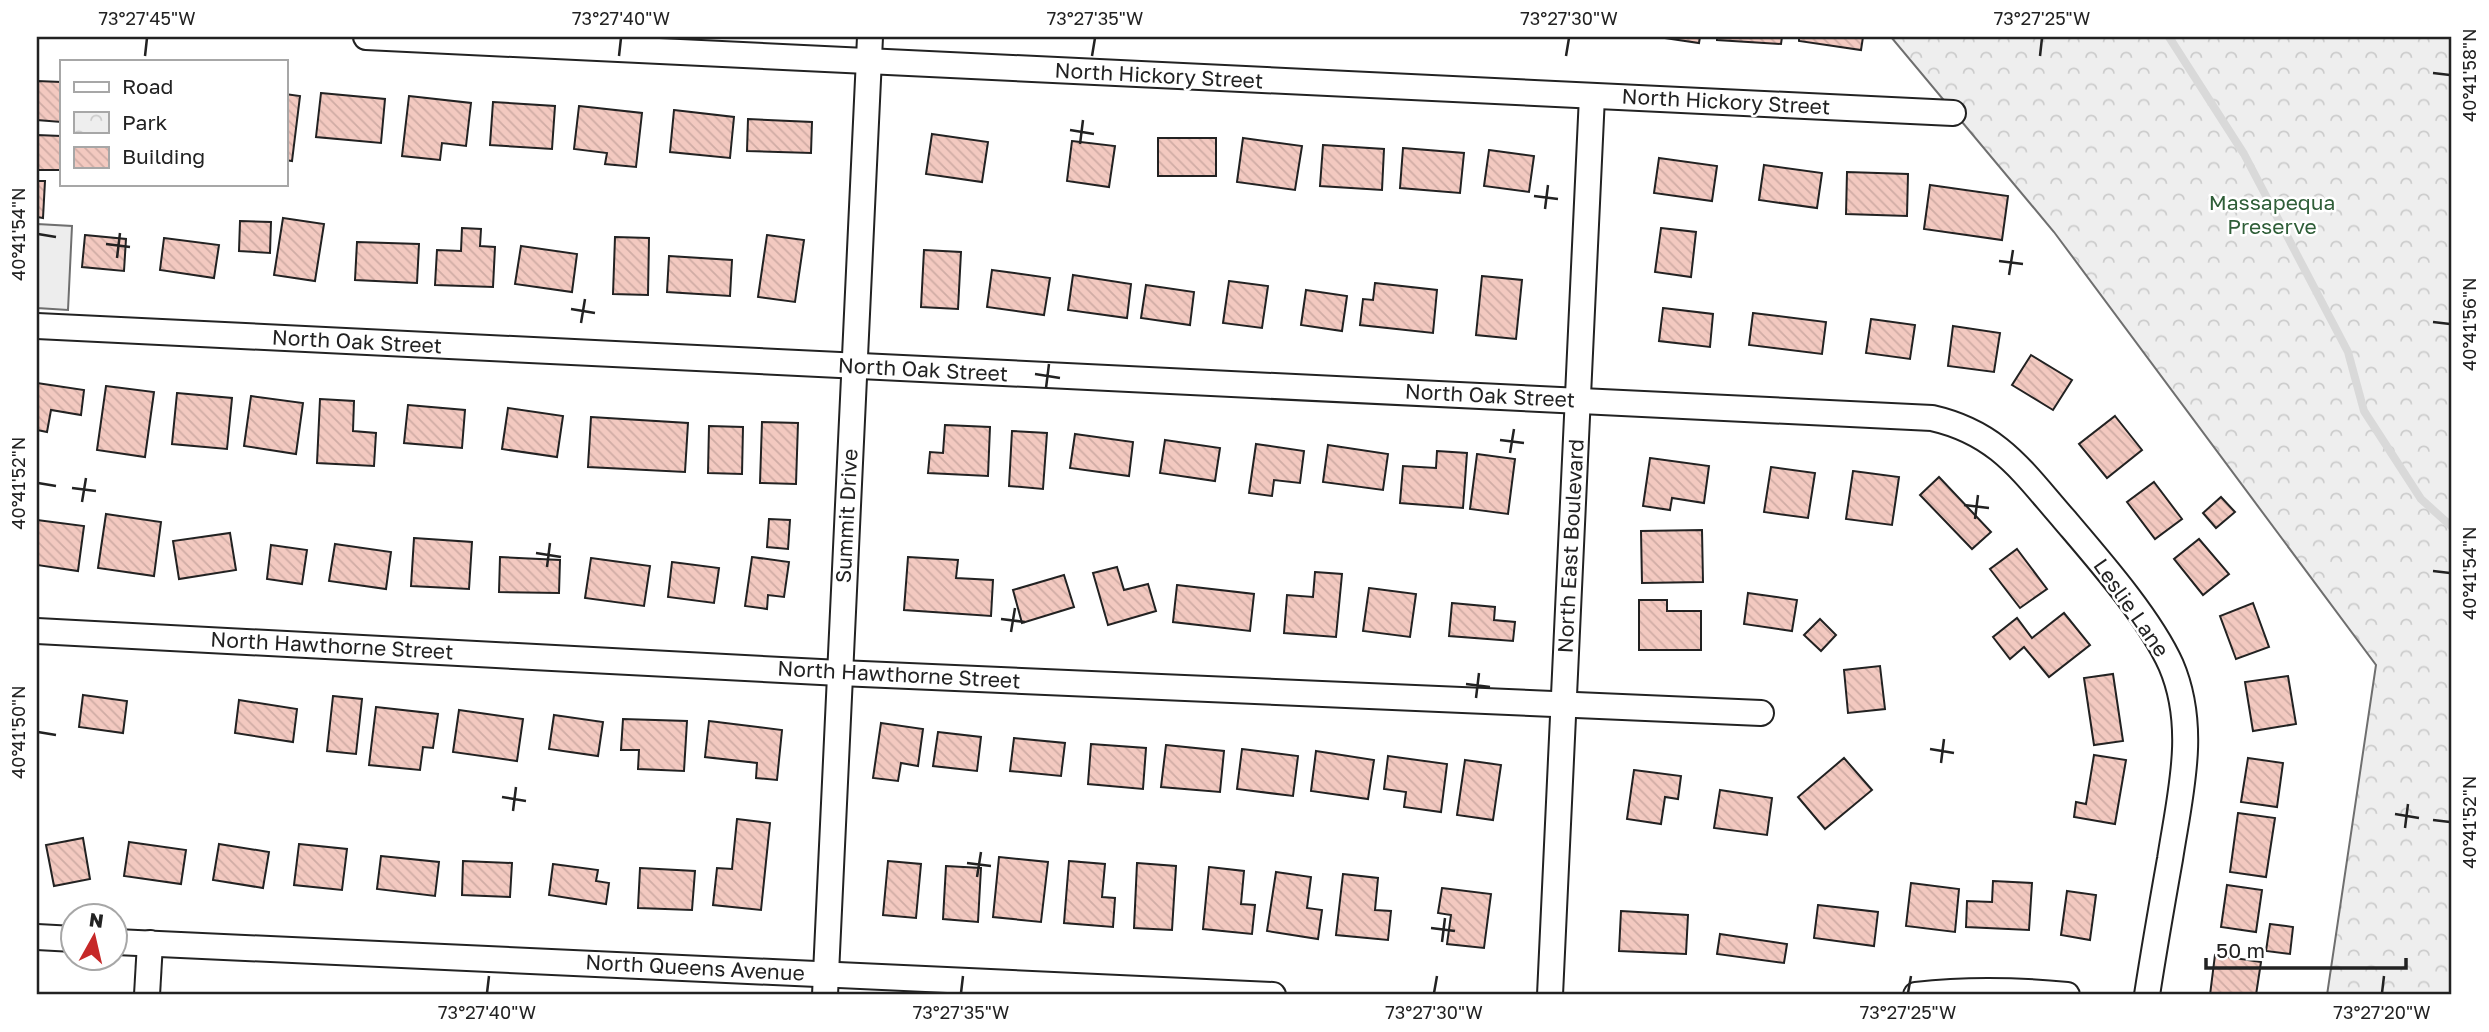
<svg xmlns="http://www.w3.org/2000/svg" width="2489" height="1032" viewBox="0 0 2489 1032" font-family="'Golos Text',sans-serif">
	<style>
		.park { fill: url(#park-crowns); stroke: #6f6f6f; stroke-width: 2 }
		.parking { fill: #ededed; stroke: #6f6f6f; stroke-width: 2 }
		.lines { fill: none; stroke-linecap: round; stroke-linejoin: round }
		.stream { stroke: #d9d9d9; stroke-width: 8 }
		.building { fill: url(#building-back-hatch); stroke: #222; stroke-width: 2 }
		.street-casing { stroke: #222; stroke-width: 28 }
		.street { stroke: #fff; stroke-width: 24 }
		.ticks { fill: none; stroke: #222; stroke-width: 2.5 }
		.labels { text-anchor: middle; stroke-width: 5; stroke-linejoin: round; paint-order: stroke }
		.street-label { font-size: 21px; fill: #222; stroke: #fff }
		.park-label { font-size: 21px; fill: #2f5e38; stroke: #fff }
		.neatline { fill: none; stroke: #222; stroke-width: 2.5 }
		.ticks-label { font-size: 18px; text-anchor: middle; fill: #222 }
	</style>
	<defs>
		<pattern id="park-crowns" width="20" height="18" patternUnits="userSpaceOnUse" patternTransform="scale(1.75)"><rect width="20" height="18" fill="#eee"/><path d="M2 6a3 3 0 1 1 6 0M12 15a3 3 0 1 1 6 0" fill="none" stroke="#ccc"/></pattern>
		<pattern id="building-back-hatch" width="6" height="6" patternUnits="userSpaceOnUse" patternTransform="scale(1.75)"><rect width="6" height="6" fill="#f3c9c0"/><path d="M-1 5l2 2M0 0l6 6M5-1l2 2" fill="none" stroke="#d0aca5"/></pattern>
	</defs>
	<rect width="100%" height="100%" fill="#fff"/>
	<polygon class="park" points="1891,37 2452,37 2452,995 2327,995 2376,665 2054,232"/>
	<polygon class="parking" points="37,224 72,226 68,310 37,308"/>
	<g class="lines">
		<polyline class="stream" points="2169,37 2244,154 2348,352 2364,411 2421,499 2452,527"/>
	</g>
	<g class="building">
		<polygon points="1658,37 1700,37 1699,43"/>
		<polygon points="1717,37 1782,37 1781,44 1717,40"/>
		<polygon points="1799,37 1863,37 1861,50 1799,41"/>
		<polygon points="37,81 61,82 61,122 37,120"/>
		<polygon points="321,93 385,99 381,143 316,137"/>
		<polygon points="285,94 300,96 292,161 285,160"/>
		<polygon points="409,96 471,103 466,146 442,143 440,160 402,156"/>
		<polygon points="493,102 555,106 552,149 490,145"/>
		<polygon points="579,106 642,113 636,167 605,164 607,153 574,149"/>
		<polygon points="674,110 734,117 730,158 670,152"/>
		<polygon points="748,119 812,122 811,153 747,151"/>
		<polygon points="932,134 988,142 982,182 926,174"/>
		<polygon points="37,135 61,136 61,170 37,170"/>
		<rect x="1158" y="138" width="58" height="38"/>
		<polygon points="1243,138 1302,146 1295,190 1237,182"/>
		<polygon points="1072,141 1115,146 1109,187 1067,181"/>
		<polygon points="1323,145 1384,149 1382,190 1320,186"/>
		<polygon points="1403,148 1464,153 1460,193 1400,188"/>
		<polygon points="1489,150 1534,156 1529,192 1484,186"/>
		<polygon points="1659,158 1717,166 1712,201 1654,193"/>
		<polygon points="1764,165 1822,173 1817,208 1759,200"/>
		<polygon points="1847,172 1908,174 1907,216 1846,214"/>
		<polygon points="37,181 45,181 43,218 37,217"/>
		<polygon points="1930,185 2008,196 2002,240 1924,229"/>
		<polygon points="283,218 324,224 315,281 274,275"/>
		<polygon points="240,221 271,222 270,253 239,251"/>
		<polygon points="462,228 481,229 480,246 495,247 493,287 435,285 437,250 461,251"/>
		<polygon points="1661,228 1696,232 1691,277 1655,272"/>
		<polygon points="85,235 126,239 124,271 82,267"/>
		<polygon points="767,235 804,240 795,302 758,297"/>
		<polygon points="615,237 649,238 648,295 613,294"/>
		<polygon points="164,238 219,245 214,278 160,270"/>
		<polygon points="357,242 419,244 417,283 355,280"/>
		<polygon points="521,246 577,254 572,292 515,284"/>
		<polygon points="924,250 961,252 958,309 921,307"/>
		<polygon points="669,256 732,260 730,296 667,292"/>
		<polygon points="992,270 1050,278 1044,315 987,307"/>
		<polygon points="1073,275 1131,284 1127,318 1068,310"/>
		<polygon points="1482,276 1522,280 1516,339 1476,335"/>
		<polygon points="1229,281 1268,286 1262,328 1223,323"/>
		<polygon points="1375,283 1437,290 1433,333 1360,325 1363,299 1373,300"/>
		<polygon points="1146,285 1194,292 1190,325 1141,318"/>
		<polygon points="1306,290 1347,296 1342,331 1301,325"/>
		<polygon points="1663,308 1713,314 1710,347 1659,341"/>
		<polygon points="1753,313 1826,322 1822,354 1749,345"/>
		<polygon points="1871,319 1915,325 1910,359 1866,353"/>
		<polygon points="1953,326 2000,333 1994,372 1948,366"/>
		<polygon points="2031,355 2072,380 2053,410 2012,385"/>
		<polygon points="37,383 84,390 81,415 51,410 47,432 37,430"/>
		<polygon points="106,386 154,392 145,457 97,450"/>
		<polygon points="177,393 232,398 227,449 172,444"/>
		<polygon points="251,396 303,403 296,454 244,446"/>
		<polygon points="320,399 354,401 353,431 376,433 374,466 317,463"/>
		<polygon points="408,405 465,410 462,448 404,443"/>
		<polygon points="508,408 563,416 557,457 502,449"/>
		<polygon points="2115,416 2142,450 2107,478 2079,444"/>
		<polygon points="591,417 688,423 685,472 588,467"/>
		<polygon points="762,422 798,423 796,484 760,483"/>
		<polygon points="945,425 990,427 988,476 928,473 930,452 943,453"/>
		<polygon points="709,426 743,427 742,474 708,473"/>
		<polygon points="1012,431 1047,433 1043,489 1009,486"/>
		<polygon points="1075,434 1133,442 1129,476 1070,468"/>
		<polygon points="1165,440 1220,448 1215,481 1160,473"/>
		<polygon points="1256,444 1304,451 1300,483 1274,480 1272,496 1249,493"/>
		<polygon points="1328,445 1388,454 1383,490 1323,482"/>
		<polygon points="1437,451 1467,453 1463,508 1400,503 1403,466 1436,468"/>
		<polygon points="1477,454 1515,459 1508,514 1470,509"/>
		<polygon points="1650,458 1709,466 1704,503 1672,498 1670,510 1643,506"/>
		<polygon points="1771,467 1815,473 1808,518 1764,512"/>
		<polygon points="1853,471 1899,477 1892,525 1846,519"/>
		<polygon points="1939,477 1991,532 1972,549 1920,495"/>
		<polygon points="2154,482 2182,519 2155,539 2127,502"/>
		<polygon points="2221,497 2235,512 2216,528 2203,513"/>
		<polygon points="106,514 161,522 154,576 98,568"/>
		<polygon points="769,519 790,520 788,549 767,547"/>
		<polygon points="37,520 84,526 78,571 37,565"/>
		<polygon points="1702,530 1703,582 1642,583 1641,531"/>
		<polygon points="230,533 236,570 179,579 173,541"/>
		<polygon points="414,538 472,542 469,589 411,586"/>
		<polygon points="2199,539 2229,574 2203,595 2174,559"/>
		<polygon points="335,544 391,552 386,589 329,581"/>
		<polygon points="271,545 307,550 302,584 267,579"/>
		<polygon points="2017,549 2047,589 2020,608 1990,569"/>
		<polygon points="500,557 560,560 559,593 499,592"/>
		<polygon points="752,557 789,562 784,597 768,595 767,609 745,606"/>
		<polygon points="908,557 958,560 956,578 993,580 991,616 904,610"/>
		<polygon points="591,558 650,566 644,606 585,598"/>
		<polygon points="672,562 719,568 714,603 668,597"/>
		<polygon points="1117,567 1124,590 1148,584 1156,611 1108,625 1093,573"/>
		<polygon points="1315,572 1342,574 1336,637 1284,633 1287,595 1313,597"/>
		<polygon points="1064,575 1074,607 1022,623 1013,590"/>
		<polygon points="1177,585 1254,594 1250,631 1173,622"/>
		<polygon points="1369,588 1416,594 1410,637 1363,631"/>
		<polygon points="1748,593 1797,600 1792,631 1744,624"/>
		<polygon points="1639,600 1667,600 1667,611 1701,611 1701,650 1639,650"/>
		<polygon points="1452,603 1495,607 1494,620 1515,622 1513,641 1449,636"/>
		<polygon points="2253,603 2269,647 2236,659 2220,616"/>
		<polygon points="2064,613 2090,645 2049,677 2024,647 2010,659 1993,637 2017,618 2032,638"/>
		<polygon points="1820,619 1836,635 1821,651 1804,635"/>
		<polygon points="1880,666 1885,709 1848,713 1844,670"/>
		<polygon points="2113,674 2123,741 2094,745 2084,678"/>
		<polygon points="2288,676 2296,724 2253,731 2245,682"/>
		<polygon points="83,695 127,701 123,733 79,727"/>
		<polygon points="333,696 362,699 356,754 327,751"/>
		<polygon points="239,700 297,709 293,742 235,733"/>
		<polygon points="376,707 438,714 433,748 423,747 420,770 369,765"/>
		<polygon points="459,710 523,719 517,761 453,752"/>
		<polygon points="554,715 603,722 598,756 549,749"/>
		<polygon points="623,719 687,721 684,771 638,769 639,750 621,750"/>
		<polygon points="709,721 782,730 777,780 756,778 757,763 705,757"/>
		<polygon points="881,723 923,729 918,766 901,763 898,781 873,778"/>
		<polygon points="938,732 981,737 977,771 933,766"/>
		<polygon points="1014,738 1065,743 1061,776 1010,771"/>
		<polygon points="1091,744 1146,748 1143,789 1088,784"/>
		<polygon points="1166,745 1224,751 1220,792 1161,787"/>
		<polygon points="1242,749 1298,756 1293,796 1237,789"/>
		<polygon points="1316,751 1374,760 1368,799 1311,791"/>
		<polygon points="2094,755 2126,760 2115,824 2074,817 2076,802 2086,804"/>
		<polygon points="1388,756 1447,764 1441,812 1404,807 1406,792 1384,789"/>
		<polygon points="1844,758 1872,790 1825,829 1798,797"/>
		<polygon points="2248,758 2283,763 2277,807 2241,802"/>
		<polygon points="1465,760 1501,765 1493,820 1457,815"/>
		<polygon points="1634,770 1681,776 1678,799 1665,797 1661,824 1627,819"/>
		<polygon points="1720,790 1772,798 1767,835 1714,828"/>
		<polygon points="2238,813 2275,818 2266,877 2230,872"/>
		<polygon points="737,819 770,823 761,910 713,905 717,868 732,869"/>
		<polygon points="83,838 90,879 54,886 46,845"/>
		<polygon points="129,842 186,850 181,884 124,876"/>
		<polygon points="219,844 269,852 263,888 213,880"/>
		<polygon points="299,844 347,849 342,890 294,885"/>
		<polygon points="381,856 439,862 435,896 377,889"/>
		<polygon points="999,857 1048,862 1041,922 993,917"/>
		<polygon points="463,861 512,863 510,897 462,895"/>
		<polygon points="888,861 921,864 916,918 883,915"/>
		<polygon points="1069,861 1105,864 1102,897 1115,898 1113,927 1064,923"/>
		<polygon points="1137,863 1176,866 1172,930 1134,928"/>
		<polygon points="553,864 598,870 596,881 609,883 606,904 549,895"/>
		<polygon points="946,866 981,868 978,922 943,919"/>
		<polygon points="1209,867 1244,871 1241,904 1255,905 1252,934 1203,929"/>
		<polygon points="640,868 695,871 692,910 638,908"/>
		<polygon points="1276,872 1311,877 1307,908 1322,910 1318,939 1267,931"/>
		<polygon points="1343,874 1378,878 1375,910 1391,911 1388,940 1336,935"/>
		<polygon points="1993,881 2032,883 2029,930 1966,927 1967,901 1992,902"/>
		<polygon points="1911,883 1959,889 1955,932 1906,926"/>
		<polygon points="2227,885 2262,890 2256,932 2221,927"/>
		<polygon points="1442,888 1491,894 1484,948 1447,944 1451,915 1438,913"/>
		<polygon points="2067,891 2096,895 2090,940 2061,935"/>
		<polygon points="1818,905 1878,912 1874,946 1814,938"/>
		<polygon points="1621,911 1688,915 1686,954 1619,951"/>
		<polygon points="2270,924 2293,927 2290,954 2266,951"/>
		<polygon points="1720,934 1787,944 1784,963 1717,954"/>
		<polygon points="2215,955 2261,962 2256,995 2210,995"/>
	</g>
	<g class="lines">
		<defs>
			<g id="street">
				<polyline points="366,37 1953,113"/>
				<path d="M37 326 1932 418C1998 433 2022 471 2064 519 2098 559 2150 618 2171 665 2198 728 2180 794 2170 859 2162 904 2154 950 2147 995"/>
				<polyline points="37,631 840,673 1761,713"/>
				<polyline points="37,937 74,939"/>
				<polyline points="116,942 1273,995"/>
				<polyline points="147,995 150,943"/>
				<polyline points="825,995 870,37"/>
				<polyline points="1550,995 1592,96"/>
				<path d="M1916 995C1967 989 2016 990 2067 995"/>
			</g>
		</defs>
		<use href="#street" class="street-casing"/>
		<use href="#street" class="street"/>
	</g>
	<path class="ticks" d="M145 56 147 38M619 56 621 38M1092 56 1095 38M1566 56 1569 38M2040 56 2042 38M2433 73 2450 75M1070 130 1094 134M1080 144 1083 120M1534 196 1558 199M1545 209 1548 185M38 234 56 237M106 244 130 247M117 258 120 233M1999 261 2023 264M2009 275 2013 250M571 309 595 313M2433 322 2450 324M581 323 585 299M1035 374 1060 378M1046 388 1049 364M1500 440 1524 443M1510 453 1514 429M38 483 56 486M72 488 96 491M82 502 86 478M1964 505 1989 508M1975 519 1978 495M536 553 561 557M547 567 550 543M2433 571 2450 573M1001 619 1025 622M1011 632 1015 608M1466 684 1490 687M1476 698 1479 673M38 732 56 735M1930 749 1954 753M1941 763 1944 739M502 797 526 801M513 811 516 787M2395 814 2419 818M2433 820 2450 822M2405 828 2408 804M967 863 991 866M977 877 981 852M1431 928 1455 931M1442 942 1445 918M487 993 489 976M961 993 963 976M1434 993 1437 976M1908 993 1911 976M2382 993 2384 976"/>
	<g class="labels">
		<g class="street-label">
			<text transform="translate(1159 76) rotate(3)" y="7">North Hickory Street</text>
			<text transform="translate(1726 102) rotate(3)" y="7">North Hickory Street</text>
			<text transform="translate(357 342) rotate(3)" y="7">North Oak Street</text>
			<text transform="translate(923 370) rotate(3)" y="7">North Oak Street</text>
			<text transform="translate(1490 396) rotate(3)" y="7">North Oak Street</text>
			<text transform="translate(847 516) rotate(-87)" y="7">Summit Drive</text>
			<text transform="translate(1571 546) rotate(-87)" y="7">North East Boulevard</text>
			<text transform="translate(2131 608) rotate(55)" y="7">Leslie Lane</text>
			<text transform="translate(332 646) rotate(3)" y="7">North Hawthorne Street</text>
			<text transform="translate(899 675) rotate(3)" y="7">North Hawthorne Street</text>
			<text transform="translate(695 968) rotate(3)" y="7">North Queens Avenue</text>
		</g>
		<g class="park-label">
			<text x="2272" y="210">Massapequa<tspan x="2272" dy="24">Preserve</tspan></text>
		</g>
	</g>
	<rect width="2489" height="1032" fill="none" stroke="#ffffff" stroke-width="77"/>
	<rect x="60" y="60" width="228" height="126" fill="#ffffff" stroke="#a7a7a7" stroke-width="2"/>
	<rect x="74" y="82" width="35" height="10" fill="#ffffff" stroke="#a7a7a7" stroke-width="2"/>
	<text x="122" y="94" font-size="21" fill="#222222">Road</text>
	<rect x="74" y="112" width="35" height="21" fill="url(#park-crowns)" stroke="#a7a7a7" stroke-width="2"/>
	<text x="122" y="130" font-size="21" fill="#222222">Park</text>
	<rect x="74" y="147" width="35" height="21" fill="url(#building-back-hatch)" stroke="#a7a7a7" stroke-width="2"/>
	<text x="122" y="164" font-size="21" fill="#222222">Building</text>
	<g transform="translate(94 937) rotate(8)"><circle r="33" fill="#ffffff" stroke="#a7a7a7" stroke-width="2"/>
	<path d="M0-5L12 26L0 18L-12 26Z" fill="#c62828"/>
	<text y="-10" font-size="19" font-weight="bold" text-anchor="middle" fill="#222222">N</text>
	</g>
	<path d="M2206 958v10h200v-10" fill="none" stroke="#222222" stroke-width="3.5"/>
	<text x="2216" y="958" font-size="21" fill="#222222" stroke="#ffffff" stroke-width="5" paint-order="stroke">50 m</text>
	<rect x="38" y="38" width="2412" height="955" class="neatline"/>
	<g class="ticks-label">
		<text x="147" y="25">73°27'45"W</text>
		<text x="621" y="25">73°27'40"W</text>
		<text x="1095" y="25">73°27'35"W</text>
		<text x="1569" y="25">73°27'30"W</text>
		<text x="2042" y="25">73°27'25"W</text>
		<text transform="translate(2470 75) rotate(-90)" y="6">40°41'58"N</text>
		<text transform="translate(19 234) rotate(-90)" y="6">40°41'54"N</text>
		<text transform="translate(2470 324) rotate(-90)" y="6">40°41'56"N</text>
		<text transform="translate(19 483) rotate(-90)" y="6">40°41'52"N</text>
		<text transform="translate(2470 573) rotate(-90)" y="6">40°41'54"N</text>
		<text transform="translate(19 732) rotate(-90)" y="6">40°41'50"N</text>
		<text transform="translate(2470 822) rotate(-90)" y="6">40°41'52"N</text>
		<text x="487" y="1019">73°27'40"W</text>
		<text x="961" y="1019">73°27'35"W</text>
		<text x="1434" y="1019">73°27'30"W</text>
		<text x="1908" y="1019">73°27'25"W</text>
		<text x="2382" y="1019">73°27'20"W</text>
	</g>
</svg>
